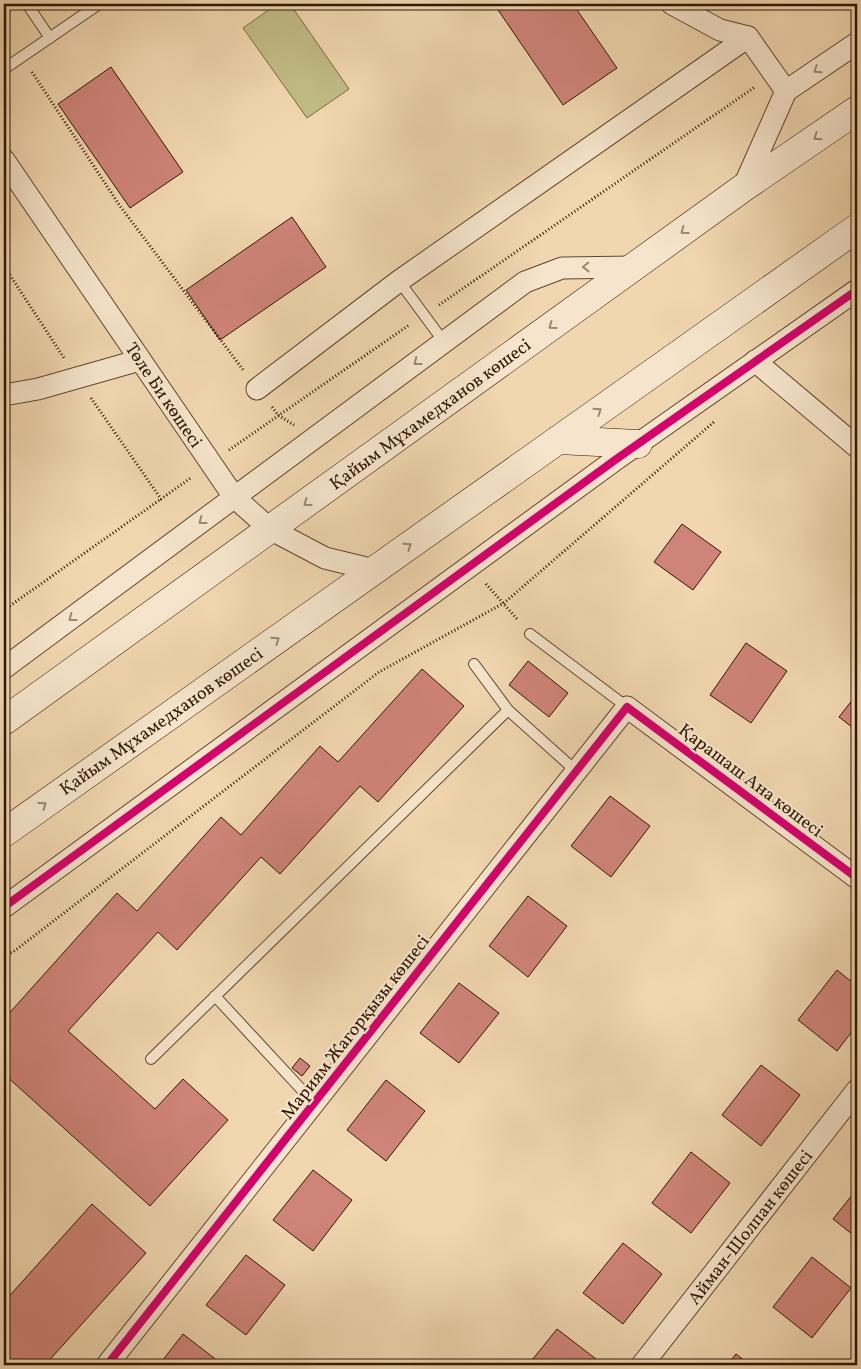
<svg xmlns="http://www.w3.org/2000/svg" width="861" height="1369" viewBox="0 0 861 1369" font-family="Vollkorn,serif">
	<style>
		.green { fill: #c1bc86; stroke: #786a44 }
		.building { fill: #cf8479; stroke: #2f1703 }
		.lines { fill: none; stroke-linecap: round; stroke-linejoin: round }
		.lane-casing { stroke: #60472e; stroke-width: 12 }
		.street-casing { stroke: #60472e; stroke-width: 23 }
		.secondary-casing { stroke: #2f1703; stroke-width: 29 }
		.path { stroke: #2f1703; stroke-width: 3; stroke-dasharray: 1 2.5; stroke-linecap: butt }
		.lane { stroke: #f6e5cc; stroke-width: 10 }
		.street { stroke: #f6e5cc; stroke-width: 21 }
		.secondary { stroke: #f6e5cc; stroke-width: 28 }
		.cycleway-casing { stroke: #f6e5cc; stroke-width: 11 }
		.cycleway { stroke: #d6006c; stroke-width: 8 }
		.oneway { stroke: #9c8872 }
		.labels { text-anchor: middle; stroke-width: 4.5; stroke-linejoin: round; paint-order: stroke }
		.street-label { font-size: 18px; fill: #2f1703; stroke: #f6e5cc }
	</style>
	<rect width="100%" height="100%" fill="#f1d7b0"/>
	<filter id="stains"><feTurbulence type="fractalNoise" baseFrequency=".004" numOctaves="4"/><feColorMatrix values="0 0 0 0 .2 0 0 0 0 .09 0 0 0 0 .02 0 0 0 .5 -.17"/></filter>
	<radialGradient id="worn" r=".72"><stop offset=".6" stop-color="#630" stop-opacity="0"/><stop offset="1" stop-color="#630" stop-opacity=".3"/></radialGradient>
	<polygon class="green" points="277,4 290,4 349,89 307,118 243,28"/>
	<g class="building">
		<polygon points="494,4 573,4 617,68 563,105"/>
		<polygon points="111,67 183,172 130,208 58,104"/>
		<polygon points="292,217 326,267 220,340 186,290"/>
		<polygon points="682,524 721,552 693,590 654,562"/>
		<polygon points="746,643 787,671 751,723 710,695"/>
		<polygon points="528,661 568,693 549,717 509,685"/>
		<polygon points="422,669 464,706 378,802 360,786 280,874 261,857 177,950 158,932 68,1031 155,1109 183,1079 228,1120 150,1206 4,1074 4,1019 117,893 137,911 221,817 241,835 320,746 338,762"/>
		<polygon points="857,694 857,731 839,717"/>
		<polygon points="610,796 650,826 611,877 571,846"/>
		<polygon points="528,896 567,926 528,977 489,946"/>
		<polygon points="837,970 857,986 857,1025 837,1051 798,1020"/>
		<polygon points="459,983 499,1013 459,1063 420,1033"/>
		<polygon points="300,1058 310,1066 302,1076 292,1068"/>
		<polygon points="761,1065 800,1095 761,1146 722,1115"/>
		<polygon points="386,1080 425,1111 386,1161 347,1130"/>
		<polygon points="691,1152 730,1183 691,1233 652,1203"/>
		<polygon points="313,1170 352,1200 313,1251 273,1220"/>
		<polygon points="857,1189 857,1238 833,1219"/>
		<polygon points="92,1204 146,1253 45,1365 4,1365 4,1302"/>
		<polygon points="623,1243 662,1274 623,1324 583,1293"/>
		<polygon points="246,1255 285,1285 246,1335 206,1305"/>
		<polygon points="812,1257 851,1288 812,1338 773,1307"/>
		<polygon points="557,1329 596,1359 591,1365 528,1365"/>
		<polygon points="183,1334 223,1365 159,1365"/>
		<polygon points="736,1354 750,1365 727,1365"/>
	</g>
	<g class="lines">
		<defs>
			<g id="lane">
				<polyline points="27,4 50,38"/>
				<polyline points="4,69 99,4"/>
				<polyline points="399,281 444,342"/>
				<polyline points="530,634 627,707"/>
				<polyline points="474,664 508,710 576,771"/>
				<polyline points="215,996 314,1103"/>
				<polyline points="151,1059 508,710"/>
			</g>
			<g id="street">
				<polyline points="672,4 720,30 748,37 786,91"/>
				<polyline points="4,160 234,497 270,529 325,558 374,570"/>
				<polyline points="743,188 786,91 857,43"/>
				<polyline points="755,361 857,447"/>
				<polyline points="257,389 399,281 748,37"/>
				<polyline points="4,395 38,389 140,360"/>
				<polyline points="4,668 525,282 562,268 634,267"/>
				<polyline points="4,907 615,460 857,290"/>
				<polyline points="107,1365 627,707 857,878"/>
				<polyline points="642,1365 857,1090"/>
			</g>
			<g id="secondary">
				<polyline points="558,440 638,444"/>
				<polyline points="4,721 743,188 857,110"/>
				<polyline points="4,833 857,228"/>
			</g>
		</defs>
		<use href="#lane" class="lane-casing"/>
		<use href="#street" class="street-casing"/>
		<use href="#secondary" class="secondary-casing"/>
		<g class="path">
			<polyline points="32,72 120,206 244,371"/>
			<polyline points="4,266 64,358"/>
			<polyline points="439,305 755,87"/>
			<polyline points="91,398 161,499 192,477"/>
			<polyline points="272,407 278,415 294,425"/>
			<polyline points="229,450 409,325"/>
			<polyline points="486,584 518,620"/>
			<polyline points="4,610 161,499"/>
			<polyline points="4,955 13,952 379,672 504,603 715,421"/>
		</g>
		<use href="#lane" class="lane"/>
		<use href="#street" class="street"/>
		<use href="#secondary" class="secondary"/>
		<defs>
			<g id="cycleway">
				<polyline points="4,907 615,460 857,290"/>
				<polyline points="107,1365 627,707 857,878"/>
			</g>
		</defs>
		<use href="#cycleway" class="cycleway-casing"/>
		<use href="#cycleway" class="cycleway"/>
	</g>
	<defs><path id="oneway-chevron" d="M-2-3.5L2.5 0L-2 3.5" fill="none" stroke-width="1.6" stroke-linecap="round" stroke-linejoin="round" transform="scale(1.25)"/></defs>
	<g class="oneway">
		<use href="#oneway-chevron" transform="translate(817 70) rotate(146)"/>
		<use href="#oneway-chevron" transform="translate(817 137) rotate(146)"/>
		<use href="#oneway-chevron" transform="translate(684 231) rotate(144)"/>
		<use href="#oneway-chevron" transform="translate(586 267) rotate(179)"/>
		<use href="#oneway-chevron" transform="translate(552 326) rotate(144)"/>
		<use href="#oneway-chevron" transform="translate(417 362) rotate(143)"/>
		<use href="#oneway-chevron" transform="translate(598 411) rotate(-35)"/>
		<use href="#oneway-chevron" transform="translate(307 503) rotate(144)"/>
		<use href="#oneway-chevron" transform="translate(202 521) rotate(143)"/>
		<use href="#oneway-chevron" transform="translate(408 546) rotate(-35)"/>
		<use href="#oneway-chevron" transform="translate(72 618) rotate(143)"/>
		<use href="#oneway-chevron" transform="translate(276 640) rotate(-35)"/>
		<use href="#oneway-chevron" transform="translate(43 805) rotate(-36)"/>
	</g>
	<g class="labels">
		<g class="street-label">
			<text transform="translate(164 395) rotate(56)" y="6">Төле Би көшесі</text>
			<text transform="translate(430 414) rotate(-36)" y="6">Қайым Мұхамедханов көшесі</text>
			<text transform="translate(161 721) rotate(-35)" y="6">Қайым Мұхамедханов көшесі</text>
			<text transform="translate(751 780) rotate(37)" y="6">Қарашаш Ана көшесі</text>
			<text transform="translate(355 1027) rotate(-52)" y="6">Мариям Жагорқызы көшесі</text>
			<text transform="translate(750 1227) rotate(-52)" y="6">Айман-Шолпан көшесі</text>
		</g>
	</g>
	<rect width="861" height="1369" fill="none" stroke="#f1d7b0" stroke-width="20"/>
	<rect x="5" y="5" width="851" height="1359" fill="none" stroke="#2f1703" stroke-width="2.5"/>
	<rect x="10" y="10" width="841" height="1349" fill="none" stroke="#2f1703"/>
	<rect width="100%" height="100%" filter="url(#stains)"/>
	<rect width="100%" height="100%" fill="url(#worn)"/>
</svg>
